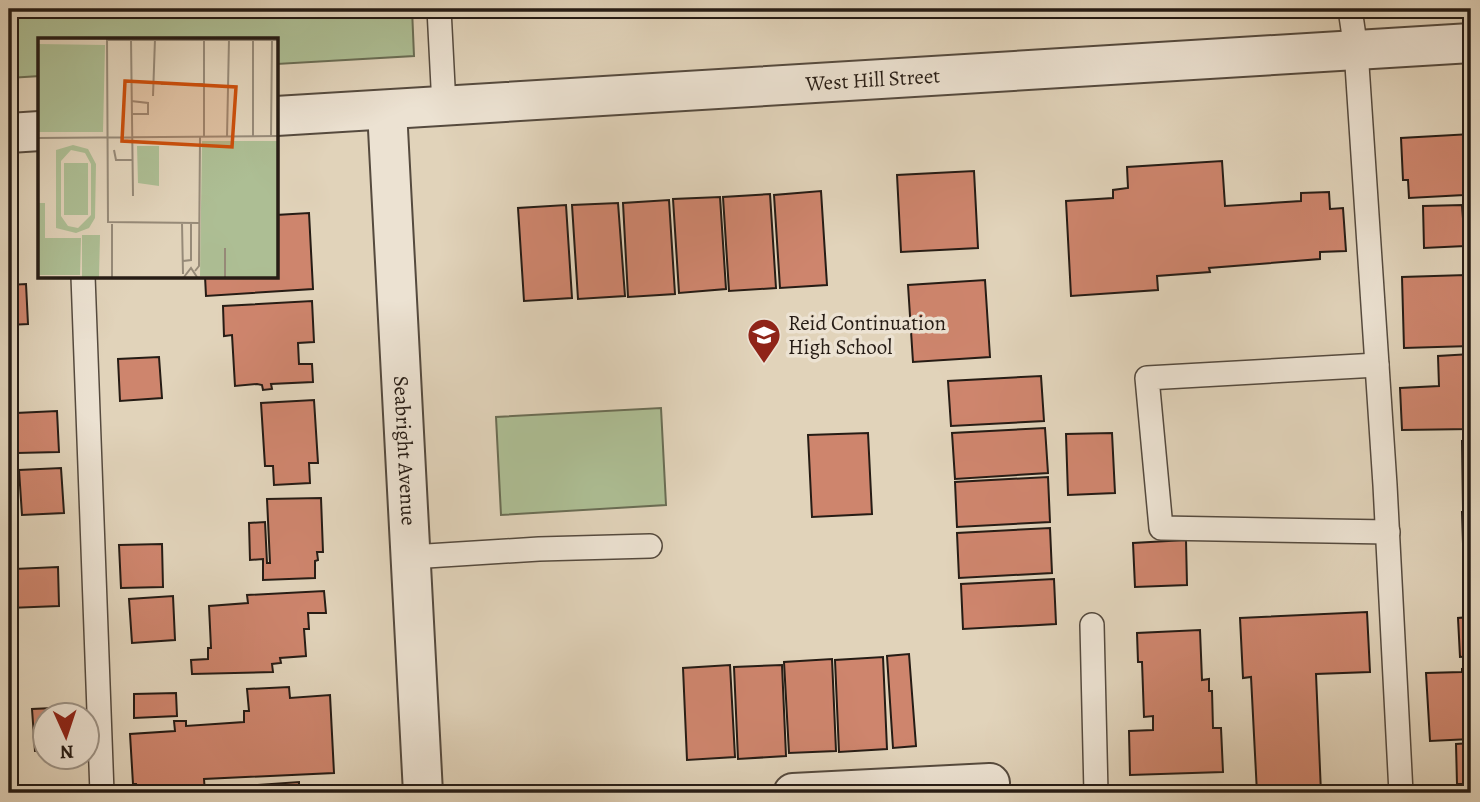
<svg xmlns="http://www.w3.org/2000/svg" width="1480" height="802" viewBox="0 0 1480 802" font-family="Alegreya,serif">
	<style>
		.green { fill: #adbe94; stroke: #6a6d54; stroke-width: 2 }
		.building { fill: #ce856d; stroke: #261c15; stroke-width: 2 }
		.lines { fill: none; stroke-linecap: round; stroke-linejoin: round }
		.service-casing { stroke: #554a3e; stroke-width: 26 }
		.minor-casing { stroke: #554a3e; stroke-width: 42 }
		.service { stroke: #ece2d2; stroke-width: 23 }
		.minor { stroke: #ece2d2; stroke-width: 38 }
		.labels { text-anchor: middle; stroke-width: 7; stroke-linejoin: round; paint-order: stroke }
		.street-label { font-size: 21px; fill: #261c15; stroke: #ece2d2 }
		.poi-label { font-size: 21px; fill: #261c15; stroke: #ece2d2; text-anchor: start }
		.inset-road { fill: none; stroke: #968a78; stroke-width: 2 }
		.view { fill: #cb500d; fill-opacity: 0.15; stroke: #cb500d; stroke-width: 3.5 }
		.inset-edge { fill: none; stroke: #261c15; stroke-width: 3.5 }
	</style>
	<rect width="100%" height="100%" fill="#e1d3ba"/>
	<filter id="stains"><feTurbulence type="fractalNoise" baseFrequency=".00286" numOctaves="4"/><feColorMatrix values="0 0 0 0 .2 0 0 0 0 .09 0 0 0 0 .02 0 0 0 .5 -.17"/></filter>
	<radialGradient id="worn" r=".72"><stop offset=".6" stop-color="#630" stop-opacity="0"/><stop offset="1" stop-color="#630" stop-opacity=".3"/></radialGradient>
	<g class="green">
		<polygon points="9,9 412,9 414,56 277,64 276,40 40,40 40,76 9,78"/>
		<polygon points="661,408 666,505 501,515 496,417"/>
	</g>
	<g class="building">
		<polygon points="1471,134 1471,191 1464,191 1464,195 1409,198 1408,180 1403,180 1401,138"/>
		<polygon points="1222,161 1225,206 1301,201 1301,193 1329,192 1330,209 1343,208 1346,251 1320,252 1320,259 1209,268 1210,272 1157,276 1158,290 1071,296 1066,201 1113,198 1113,190 1128,188 1127,167"/>
		<polygon points="974,171 978,248 901,252 897,175"/>
		<polygon points="821,191 827,285 780,288 774,195"/>
		<polygon points="770,194 776,288 729,291 723,197"/>
		<polygon points="720,197 726,289 679,293 673,199"/>
		<polygon points="669,200 675,294 628,297 623,203"/>
		<polygon points="618,203 625,296 578,299 572,205"/>
		<polygon points="566,205 572,298 524,301 518,208"/>
		<polygon points="1462,205 1465,246 1424,248 1423,206"/>
		<polygon points="309,213 313,289 206,296 205,276 276,276 276,215"/>
		<polygon points="1466,275 1467,300 1471,300 1471,346 1404,348 1402,277"/>
		<polygon points="985,280 990,357 913,362 908,285"/>
		<polygon points="26,284 28,324 9,325 9,285"/>
		<polygon points="312,301 314,342 298,343 299,364 312,364 313,382 271,384 272,389 263,390 262,385 257,384 235,386 232,335 224,336 223,306"/>
		<polygon points="1471,354 1471,429 1402,430 1400,388 1439,386 1438,356"/>
		<polygon points="159,357 162,398 120,401 118,359"/>
		<polygon points="1041,376 1044,421 951,426 948,381"/>
		<polygon points="314,400 318,463 309,463 310,483 274,485 273,466 265,466 261,403"/>
		<polygon points="57,411 59,452 17,453 16,413"/>
		<polygon points="1045,428 1048,473 955,479 952,433"/>
		<polygon points="868,433 872,514 812,517 808,435"/>
		<polygon points="1112,433 1115,493 1068,495 1066,434"/>
		<polygon points="1471,440 1471,508 1463,509 1462,441"/>
		<polygon points="61,468 64,513 22,515 19,470"/>
		<polygon points="1048,477 1050,522 957,527 955,482"/>
		<polygon points="321,498 323,552 317,552 318,560 315,561 315,578 263,580 263,559 250,560 249,523 265,522 267,563 270,563 267,499"/>
		<polygon points="1462,512 1471,512 1471,575 1464,575"/>
		<polygon points="1050,528 1052,573 959,578 957,533"/>
		<polygon points="1186,540 1187,585 1135,587 1133,543"/>
		<polygon points="162,544 163,587 121,588 119,545"/>
		<polygon points="14,566 14,569 58,567 59,606 9,608 9,567"/>
		<polygon points="1054,579 1056,624 963,629 961,584"/>
		<polygon points="1467,585 1471,585 1471,656 1460,657 1458,618 1469,617"/>
		<polygon points="324,591 326,613 308,613 309,629 304,629 306,656 280,658 281,663 272,664 273,672 192,674 191,660 208,659 208,648 211,648 209,606 248,603 247,595"/>
		<polygon points="173,596 175,640 132,643 129,599"/>
		<polygon points="1367,612 1370,672 1316,674 1321,793 1257,793 1251,677 1243,678 1240,618"/>
		<polygon points="1200,630 1202,680 1209,679 1209,691 1212,691 1213,728 1221,728 1223,772 1130,775 1129,731 1153,730 1153,716 1144,717 1142,662 1138,662 1137,633"/>
		<polygon points="909,654 916,746 893,748 887,656"/>
		<polygon points="883,657 887,749 839,752 835,660"/>
		<polygon points="832,659 836,751 789,753 784,662"/>
		<polygon points="730,665 735,757 687,760 683,668"/>
		<polygon points="782,665 786,756 738,759 734,667"/>
		<polygon points="1471,668 1471,739 1430,741 1426,673 1462,672 1462,669"/>
		<polygon points="289,687 290,698 330,695 334,773 204,779 205,793 137,793 136,784 133,784 130,734 175,731 174,721 186,721 186,726 244,722 244,711 249,711 247,689"/>
		<polygon points="176,693 177,716 134,718 134,694"/>
		<polygon points="76,707 77,714 46,714 46,750 35,751 32,709"/>
		<polygon points="1471,743 1471,784 1457,784 1456,744"/>
		<polygon points="299,782 299,787 334,785 335,793 231,793 231,787"/>
	</g>
	<g class="lines">
		<defs>
			<g id="service">
				<polyline points="439,9 444,106"/>
				<polyline points="1350,9 1356,50 1385,485 1401,793"/>
				<polyline points="83,276 102,793"/>
				<polyline points="1377,365 1147,378 1161,528 1388,532"/>
				<polyline points="411,557 539,549 650,546"/>
				<polyline points="1092,625 1096,793"/>
			</g>
			<g id="minor">
				<path id="s1" d="M387 110 423 793"/>
				<path id="s2" d="M276 116 1471 43"/>
				<polyline points="9,133 40,131"/>
				<polyline points="793,793 990,783"/>
			</g>
		</defs>
		<use href="#service" class="service-casing"/>
		<use href="#minor" class="minor-casing"/>
		<use href="#service" class="service"/>
		<use href="#minor" class="minor"/>
	</g>
	<defs>
		<symbol id="school-pin" viewBox="-11 -11 22 30"><path d="M0 17L-7.5 6A9.5 9.5 0 1 1 7.5 6Z" fill="#8f2418" stroke="#ece2d2"/><path d="M0-5L7-2L0 1L-7-2ZM-4 1L0 2.5L4 1V4Q0 6-4 4Z" fill="#fff"/></symbol>
	</defs>
	<g fill-rule="evenodd">
		<use href="#school-pin" x="745" y="316" width="38" height="52"/>
	</g>
	<g class="labels">
		<g class="street-label">
			<text dy="7" stroke="none"><textPath href="#s2" startOffset="598">West Hill Street</textPath></text>
			<text dy="7" stroke="none"><textPath href="#s1" startOffset="341">Seabright Avenue</textPath></text>
		</g>
		<g class="poi-label">
			<text x="788" y="330">Reid Continuation<tspan x="788" dy="24">High School</tspan></text>
		</g>
	</g>
	<g transform="translate(38 38)">
		<rect width="240" height="240" fill="#e1d3ba"/>
		<path d="M0 6 67 7 65 94H0ZM164 103H240V239L162 238ZM35 107 50 111 58 126 57 180 51 190 38 195 18 190V112ZM33 112 47 115 53 126V177L40 190 30 188 23 178V123ZM99 108H121V148L100 145ZM26 125H50V177H26ZM0 165H7V200H43L42 237H0ZM44 197H62L61 239H44Z" fill="#adbe94" fill-rule="evenodd"/>
		<path class="inset-road" d="M69 0 70 184 161 185M93 1 95 158M215 1V99M69 2H240M166 2V99M123 46H166M115 58 117 1M93 63 110 65V76H93M233 98 234 2M189 99 191 1M0 100 240 98M76 112 78 122H95M144 185 145 236M187 210V239M145 223 153 222V185M157 233 161 228 162 99M74 239V186M146 239 153 230 159 239"/>
		<path class="view" d="M87 43 198 49 194 109 84 103Z"/>
		<rect width="240" height="240" class="inset-edge"/>
	</g>
	<rect width="1480" height="802" fill="none" stroke="#e1d3ba" stroke-width="35"/>
	<rect x="10" y="10" width="1459" height="781" fill="none" stroke="#261c15" stroke-width="3.5"/>
	<rect x="18" y="18" width="1445" height="767" fill="none" stroke="#261c15" stroke-width="2"/>
	<g transform="translate(66 736) rotate(177)"><circle r="33" fill="#ece2d2" stroke="#9d9386" stroke-width="2"/>
	<path d="M0-5L12 26L0 18L-12 26Z" fill="#8f2418"/>
	<text y="-10" font-size="19" font-weight="bold" text-anchor="middle" fill="#261c15">N</text>
	</g>
	<rect width="100%" height="100%" filter="url(#stains)"/>
	<rect width="100%" height="100%" fill="url(#worn)"/>
</svg>
